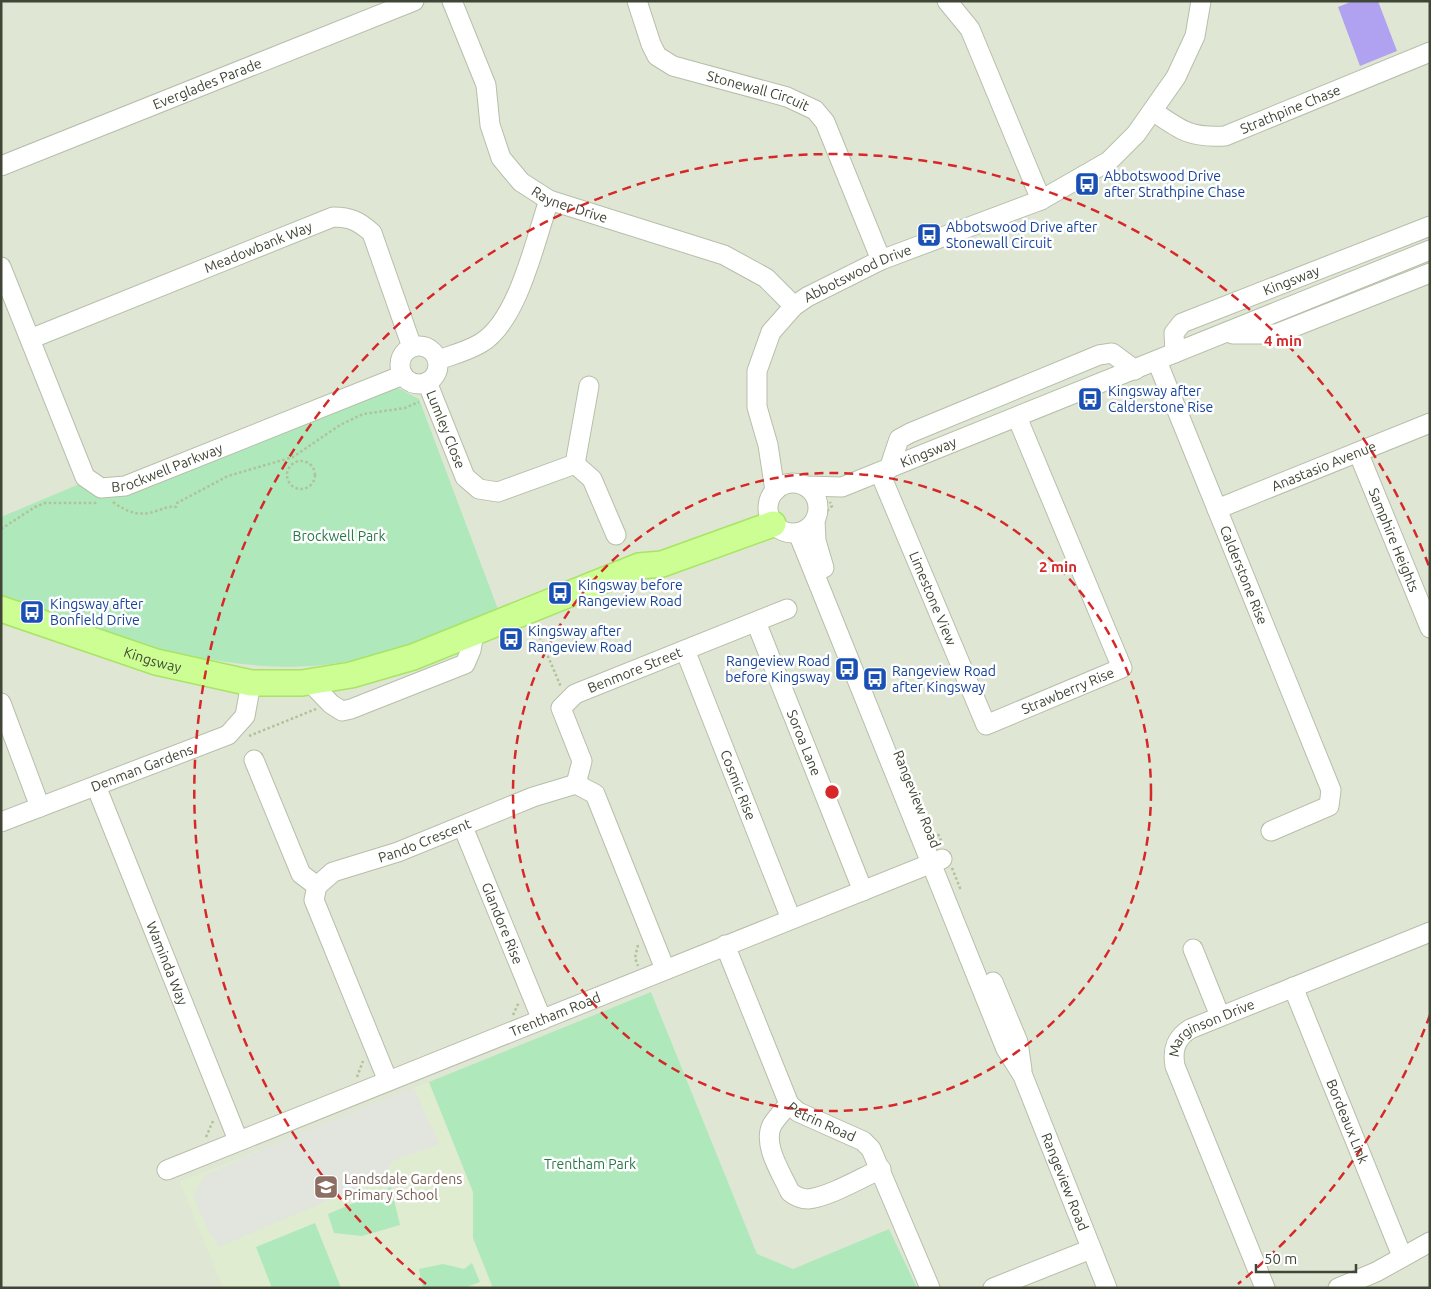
<svg xmlns="http://www.w3.org/2000/svg" width="1431" height="1289" viewBox="0 0 1431 1289" font-family="Ubuntu,sans-serif">
	<style>
		.residential { fill: #dfe7d4 }
		.education { fill: #dfecd0 }
		.green { fill: #afe8bb }
		.parking { fill: #e2e4de }
		.water { fill: #b0a2f0 }
		.lines { fill: none; stroke-linecap: round; stroke-linejoin: round }
		.minor-casing { stroke: #b6bfa9; stroke-width: 21 }
		.major-casing { stroke: #a9e464; stroke-width: 28 }
		.path { stroke: #b1c19a; stroke-width: 2.5; stroke-dasharray: 2.5 2.5; stroke-linecap: butt }
		.minor { stroke: #fff; stroke-width: 19 }
		.major { stroke: #ccfe94; stroke-width: 25 }
		.ring { fill: none; stroke: #d62828; stroke-width: 2.5; stroke-dasharray: 9 6 }
		.labels { text-anchor: middle; stroke-width: 5; stroke-linejoin: round; paint-order: stroke }
		.street-label { font-size: 14px; fill: #404635; stroke: #fff }
		.transit-label { font-size: 14px; fill: #164399; stroke: #fff; text-anchor: start }
		.park-label { font-size: 14px; fill: #287847; stroke: #fff }
		.education-label { font-size: 14px; fill: #785e54; stroke: #fff; text-anchor: start }
		.centre { fill: #d62828; stroke: #fff; stroke-width: 2.5 }
		.ring-label { font-size: 15px; text-anchor: middle; font-weight: bold; fill: #d62828; stroke: #fff; stroke-width: 5; stroke-linejoin: round; paint-order: stroke }
	</style>
	<rect width="100%" height="100%" fill="#edf3e6"/>
	<rect class="residential" x="1" y="1" width="1429" height="1287"/>
	<polygon class="education" points="429,1082 473,1192 473,1238 493,1288 223,1288 180,1182"/>
	<g class="green">
		<path d="M394 386 419 399 499 612C439 634 378 661 313 666 215 673 97 632 1 608V517L89 480 101 488Z"/>
		<polygon points="651,992 757,1254 793,1269 889,1229 917,1288 493,1288 473,1238 473,1192 429,1082"/>
		<polygon points="391,1187 400,1225 362,1236 334,1233 328,1214"/>
		<polygon points="315,1223 341,1288 272,1288 256,1247"/>
		<polygon points="472,1263 480,1282 464,1288 423,1288 419,1269 443,1264 464,1269"/>
	</g>
	<polygon class="parking" points="414,1088 439,1144 392,1161 383,1177 219,1247 209,1232 193,1196 204,1176 277,1143"/>
	<polygon class="water" points="1353,1 1378,1 1397,51 1360,66 1338,7"/>
	<g class="lines">
		<defs>
			<g id="minor">
				<path id="s1" d="M452 1 486 85 490 125 501 158 521 182 549 200 724 255 766 278 794 306"/>
				<path id="s2" d="M637 1 651 44 657 56 673 66 787 97 815 110 825 122 881 260"/>
				<polyline points="947,1 970,29 1041,200"/>
				<path id="s3" d="M1153 111C1180 130 1190 138 1225 136L1430 52"/>
				<path id="s4" d="M1 166 414 1"/>
				<path id="s5" d="M1 267 85 477 101 488 125 486 403 375"/>
				<polyline points="1233,334 1276,334 1430,273"/>
				<path id="s6" d="M30 339 333 217C350 217 359 221 372 233L412 347"/>
				<circle cx="419" cy="365" r="19"/>
				<path id="s7" d="M1175 353 1174 333 1182 323 1430 226"/>
				<path d="M438 360C452 355 468 351 481 343 518 321 535 241 549 200"/>
				<path id="s8" d="M1157 361 1331 790 1329 806 1271 831"/>
				<path id="s9" d="M427 382 465 477 479 489 498 492 575 464"/>
				<path id="s10" d="M1358 452 1430 628"/>
				<polyline points="575,464 592,479 616,535"/>
				<polyline points="575,464 589,386"/>
				<polyline points="889,469 899,439 910,433 1099,355 1112,353 1135,370"/>
				<path id="s11" d="M880 473 986 725 1122 668 1017 417"/>
				<circle cx="793" cy="508" r="25"/>
				<path id="s12" d="M806 486 842 487 1430 250"/>
				<path id="s13" d="M775 491 768 445 757 407V371L771 332 794 306 807 297 881 260 1041 200 1109 161 1136 134 1176 77 1195 36 1201 1"/>
				<path id="s14" d="M1217 509 1430 423"/>
				<polyline points="815,520 816,541 824,568"/>
				<path id="s15" d="M798 533 1006 1049 1023 1076 1107 1288"/>
				<path id="s16" d="M756 622 863 891"/>
				<path id="s17" d="M685 650 791 919"/>
				<polyline points="310,682 331,704 342,711 351,709 465,664 471,650 474,633"/>
				<polyline points="1,703 40,807"/>
				<polyline points="254,760 301,874 317,886"/>
				<path id="s18" d="M576 784 582 761 561 708 575 694 787 609"/>
				<path id="s19" d="M96 786 238 1140"/>
				<path id="s20" d="M1 822 228 735 245 716 251 683"/>
				<path id="s21" d="M463 827 542 1020"/>
				<path id="s22" d="M725 945 789 1104 798 1112 863 1141 871 1149 930 1288"/>
				<polyline points="1193,949 1220,1016"/>
				<polyline points="993,982 1018,1042 1022,1070"/>
				<path id="s23" d="M1293 987 1402 1256"/>
				<path id="s24" d="M388 1081 314 900 317 886 333 872 398 852 533 797 576 784 595 794 665 969"/>
				<path d="M789 1104C783 1111 776 1118 772 1125 762 1145 782 1174 790 1192 795 1196 801 1199 808 1199 829 1197 861 1178 881 1169"/>
				<path id="s25" d="M167 1170 942 859"/>
				<polyline points="993,1288 1091,1249"/>
				<path id="s26" d="M1265 1288 1175 1066C1172 1049 1176 1038 1190 1029L1430 932"/>
				<polyline points="1338,1288 1376,1272 1430,1242"/>
			</g>
			<g id="major">
				<path id="s27" d="M1 609 156 662 251 683H302L351 675 413 657 639 566 662 564 773 524"/>
			</g>
		</defs>
		<use href="#minor" class="minor-casing"/>
		<use href="#major" class="major-casing"/>
		<g class="path">
			<circle cx="301" cy="475" r="14"/>
			<path d="M113 502C127 512 139 517 156 511 163 509 168 506 176 507L177 503 228 476 293 457 340 425 363 414 405 408 419 402"/>
			<polyline points="827,511 832,506 830,502"/>
			<polyline points="1,529 35,507 45,503 97,503"/>
			<polyline points="536,628 561,687"/>
			<polyline points="249,736 316,709"/>
			<polyline points="938,834 943,845"/>
			<polyline points="952,868 960,888 957,889"/>
			<polyline points="638,945 635,958 638,966"/>
			<polyline points="513,1015 519,1002"/>
			<polyline points="357,1077 363,1061"/>
			<polyline points="206,1137 213,1121"/>
		</g>
		<use href="#minor" class="minor"/>
		<use href="#major" class="major"/>
	</g>
	<g class="ring">
		<circle cx="832" cy="792" r="319"/>
		<path d="M1430 1015A638 638 0 0 1 1238 1284M426 1284A638 638 0 1 1 1430 569"/>
	</g>
	<defs>
		<symbol id="bus-square" viewBox="-11 -11 22 22"><rect x="-9" y="-9" width="18" height="18" rx="4" fill="#1a4fb4" stroke="#fff"/><path d="M-5-6H5V4H4V6H2V4H-2V6H-4V4H-5ZM-3.5-4V0h7V-4ZM-3.5 1.2v1.5H-2V1.2ZM2 1.2v1.5H3.5V1.2Z" fill="#fff"/></symbol>
		<symbol id="school-square" viewBox="-11 -11 22 22"><rect x="-9" y="-9" width="18" height="18" rx="4" fill="#8d6e63" stroke="#fff"/><path d="M0-5L7-2L0 1L-7-2ZM-4 1L0 2.5L4 1V4Q0 6-4 4Z" fill="#fff"/></symbol>
	</defs>
	<g fill-rule="evenodd">
		<use href="#bus-square" x="1073" y="170" width="28" height="28"/>
		<use href="#bus-square" x="915" y="221" width="28" height="28"/>
		<use href="#bus-square" x="1076" y="385" width="28" height="28"/>
		<use href="#bus-square" x="546" y="579" width="28" height="28"/>
		<use href="#bus-square" x="18" y="598" width="28" height="28"/>
		<use href="#bus-square" x="497" y="625" width="28" height="28"/>
		<use href="#bus-square" x="833" y="655" width="28" height="28"/>
		<use href="#bus-square" x="861" y="665" width="28" height="28"/>
		<use href="#school-square" x="312" y="1173" width="28" height="28"/>
	</g>
	<g class="labels">
		<g class="street-label">
			<text dy="5" stroke="none"><textPath href="#s4" startOffset="222">Everglades Parade</textPath></text>
			<text dy="5" stroke="none"><textPath href="#s2" startOffset="166">Stonewall Circuit</textPath></text>
			<text dy="5" stroke="none"><textPath href="#s3" startOffset="149">Strathpine Chase</textPath></text>
			<text dy="5" stroke="none"><textPath href="#s1" startOffset="251">Rayner Drive</textPath></text>
			<text dy="5" stroke="none"><textPath href="#s6" startOffset="246">Meadowbank Way</textPath></text>
			<text dy="5" stroke="none"><textPath href="#s13" startOffset="270">Abbotswood Drive</textPath></text>
			<text dy="5" stroke="none"><textPath href="#s7" startOffset="150">Kingsway</textPath></text>
			<text dy="5" stroke="none"><textPath href="#s9" startOffset="51">Lumley Close</textPath></text>
			<text dy="5" stroke="none"><textPath href="#s12" startOffset="129">Kingsway</textPath></text>
			<text dy="5" stroke="none"><textPath href="#s5" startOffset="315">Brockwell Parkway</textPath></text>
			<text dy="5" stroke="none"><textPath href="#s14" startOffset="115">Anastasio Avenue</textPath></text>
			<text dy="5" stroke="none"><textPath href="#s10" startOffset="95">Samphire Heights</textPath></text>
			<text dy="5" stroke="none"><textPath href="#s8" startOffset="231">Calderstone Rise</textPath></text>
			<text dy="5" stroke="none"><textPath href="#s11" startOffset="136">Limestone View</textPath></text>
			<text dy="5" stroke="none"><textPath href="#s27" startOffset="160">Kingsway</textPath></text>
			<text dy="5" stroke="none"><textPath href="#s18" startOffset="165">Benmore Street</textPath></text>
			<text dy="5" stroke="none"><textPath href="#s11" startOffset="362">Strawberry Rise</textPath></text>
			<text dy="5" stroke="none"><textPath href="#s16" startOffset="130">Soroa Lane</textPath></text>
			<text dy="5" stroke="none"><textPath href="#s20" startOffset="151">Denman Gardens</textPath></text>
			<text dy="5" stroke="none"><textPath href="#s17" startOffset="145">Cosmic Rise</textPath></text>
			<text transform="translate(917 799) rotate(68)" y="5">Rangeview Road</text>
			<text dy="5" stroke="none"><textPath href="#s24" startOffset="328">Pando Crescent</textPath></text>
			<text dy="5" stroke="none"><textPath href="#s21" startOffset="104">Glandore Rise</textPath></text>
			<text dy="5" stroke="none"><textPath href="#s19" startOffset="191">Waminda Way</textPath></text>
			<text dy="5" stroke="none"><textPath href="#s25" startOffset="418">Trentham Road</textPath></text>
			<text dy="5" stroke="none"><textPath href="#s26" startOffset="300">Marginson Drive</textPath></text>
			<text dy="5" stroke="none"><textPath href="#s22" startOffset="209">Petrin Road</textPath></text>
			<text dy="5" stroke="none"><textPath href="#s23" startOffset="145">Bordeaux Link</textPath></text>
			<text dy="5" stroke="none"><textPath href="#s15" startOffset="702">Rangeview Road</textPath></text>
		</g>
		<g class="transit-label">
			<text x="1104" y="181">Abbotswood Drive<tspan x="1104" dy="16">after Strathpine Chase</tspan></text>
			<text x="946" y="232">Abbotswood Drive after<tspan x="946" dy="16">Stonewall Circuit</tspan></text>
			<text x="1108" y="396">Kingsway after<tspan x="1108" dy="16">Calderstone Rise</tspan></text>
			<text x="578" y="590">Kingsway before<tspan x="578" dy="16">Rangeview Road</tspan></text>
			<text x="50" y="609">Kingsway after<tspan x="50" dy="16">Bonfield Drive</tspan></text>
			<text x="528" y="636">Kingsway after<tspan x="528" dy="16">Rangeview Road</tspan></text>
			<text x="830" y="666" text-anchor="end">Rangeview Road<tspan x="830" dy="16">before Kingsway</tspan></text>
			<text x="892" y="676">Rangeview Road<tspan x="892" dy="16">after Kingsway</tspan></text>
		</g>
		<g class="park-label">
			<text x="339" y="541">Brockwell Park</text>
			<text x="590" y="1169">Trentham Park</text>
		</g>
		<g class="education-label">
			<text x="344" y="1184">Landsdale Gardens<tspan x="344" dy="16">Primary School</tspan></text>
		</g>
	</g>
	<circle cx="832" cy="792" r="8" class="centre"/>
	<g class="ring-label">
		<text x="1283" y="346">4 min</text>
		<text x="1058" y="572">2 min</text>
	</g>
	<rect width="1431" height="1289" fill="none" stroke="#404635" stroke-width="5"/>
	<path d="M1256 1264v8h100v-8" fill="none" stroke="#404635" stroke-width="2.5"/>
	<text x="1264" y="1264" font-size="15" fill="#404635" stroke="#ffffff" stroke-width="4" paint-order="stroke">50 m</text>
</svg>
